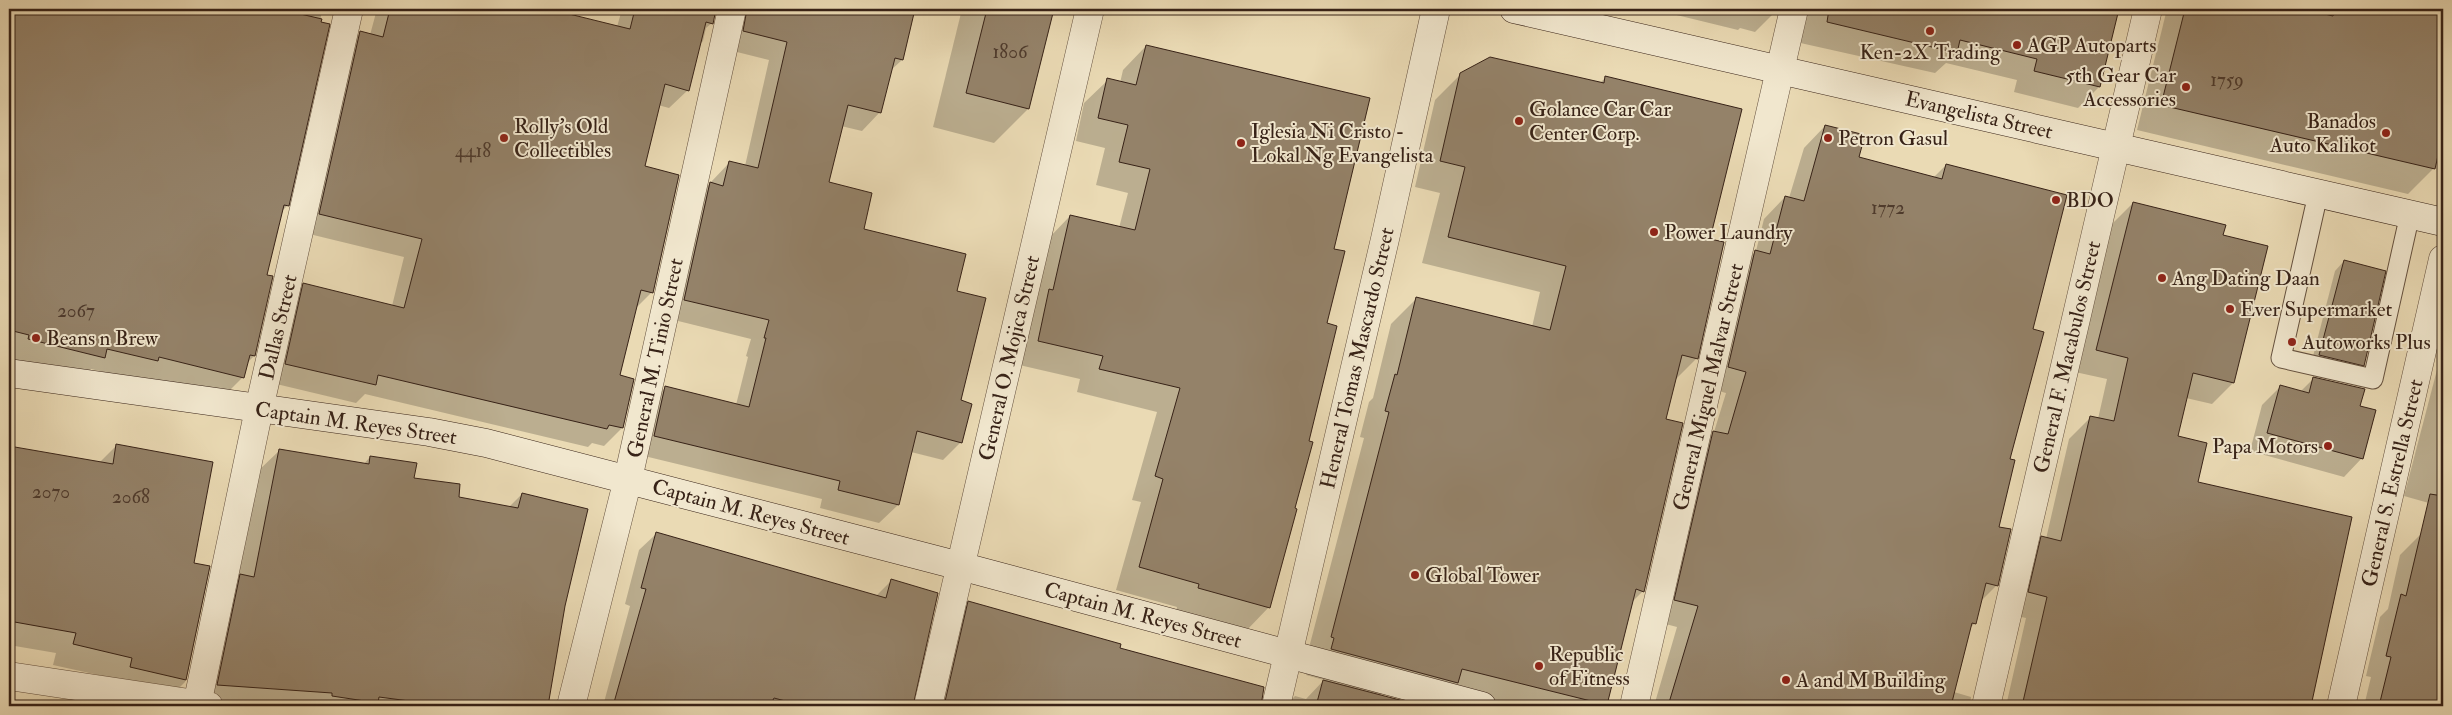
<svg xmlns="http://www.w3.org/2000/svg" width="2452" height="715" viewBox="0 0 2452 715" font-family="'IM FELL Double Pica',serif">
	<style>
		.shadow { fill: #0003 }
		.building { fill: #948269; stroke: #372217 }
		.lines { fill: none; stroke-linecap: round; stroke-linejoin: round }
		.lane-casing { stroke: #64503e; stroke-width: 21 }
		.street-casing { stroke: #64503e; stroke-width: 29 }
		.secondary-casing { stroke: #372217; stroke-width: 29 }
		.lane { stroke: #f1e7ce; stroke-width: 19 }
		.street { stroke: #f1e7ce; stroke-width: 28 }
		.secondary { stroke: #f1e7ce; stroke-width: 28 }
		.poi-dot { fill: #8f2418; stroke: #f1e7ce; stroke-width: 2 }
		.labels { text-anchor: middle; stroke-width: 4; stroke-linejoin: round; paint-order: stroke }
		.number-label { font-size: 19px; fill: #4e3a2c }
		.poi-label { font-size: 21px; fill: #372217; stroke: #f1e7ce; text-anchor: start }
		.street-label { font-size: 21px; fill: #372217; stroke: #f1e7ce }
	</style>
	<rect width="100%" height="100%" fill="#eadab4"/>
	<filter id="stains"><feTurbulence type="fractalNoise" baseFrequency=".004" numOctaves="4"/><feColorMatrix values="0 0 0 0 .2 0 0 0 0 .09 0 0 0 0 .02 0 0 0 .5 -.17"/></filter>
	<radialGradient id="worn" r=".72"><stop offset=".6" stop-color="#630" stop-opacity="0"/><stop offset="1" stop-color="#630" stop-opacity=".3"/></radialGradient>
	<g class="shadow">
		<polygon points="9,9 322,9 320,23 328,25 287,206 281,212 266,276 254,356 247,363 243,377 223,397 140,377 137,380 91,369 84,377 9,359"/>
		<polygon points="377,9 547,9 617,27 622,9 914,9 902,60 890,71 880,112 862,131 841,126 827,183 862,230 956,292 961,442 943,460 911,452 898,505 879,523 820,508 822,499 636,454 647,406 665,388 736,405 748,357 746,356 751,339 666,318 692,202 730,162 745,166 769,60 725,49 725,16 717,12 714,12 712,23 706,28 703,41 699,45 688,90 669,108 658,105 644,167 652,292 635,309 619,376 622,428 604,446 592,443 588,447 365,394 356,403 268,382 285,303 304,285 392,306 404,257 301,232 342,51 360,33 370,35"/>
		<polygon points="962,9 1052,9 1028,109 994,143 933,127"/>
		<polygon points="1652,9 2118,9 2099,87 2078,108 2014,92 2017,80 1946,63 1935,73 1787,40 1783,18 1777,14 1773,14 1755,32 1740,28 1738,30"/>
		<polygon points="2167,9 2443,9 2443,127 2434,168 2408,194 2137,130"/>
		<polygon points="1146,46 1333,250 1325,324 1269,607 1246,631 1176,611 1177,607 1116,590 1141,502 1132,500 1157,412 1077,392 1080,379 1015,364 1047,240 1070,216 1119,228 1128,193 1096,185 1105,148 1076,141 1084,103 1108,80 1120,83 1123,70"/>
		<polygon points="1461,74 1600,83 1606,77 1709,240 1723,243 1696,359 1674,381 1665,420 1643,591 1631,603 1604,706 1482,706 1392,684 1380,696 1399,701 1397,706 1285,706 1295,696 1306,699 1324,680 1306,675 1309,664 1305,663 1364,438 1360,437 1369,402 1373,398 1391,324 1417,298 1532,327 1540,292 1422,263 1440,193 1415,187 1435,100"/>
		<polygon points="1825,126 1858,158 1933,178 1946,165 2032,330 1997,528 1997,585 1980,602 1975,623 1970,628 1954,692 1971,697 1970,706 1654,706 1677,627 1654,621 1692,454 1714,432 1726,393 1707,388 1734,273 1756,251 1764,219 1785,197 1789,198 1804,148"/>
		<polygon points="2133,203 2222,236 2233,383 2212,404 2186,398 2177,437 2197,483 2320,662 2309,706 2006,706 2026,618 2008,614 2020,559 2042,538 2046,539 2069,439 2091,417 2098,419 2107,379 2075,372 2111,225"/>
		<polygon points="2344,261 2363,365 2354,374 2311,364 2335,271"/>
		<polygon points="2443,347 2443,507 2404,496"/>
		<polygon points="2314,378 2359,407 2362,458 2344,477 2250,451 2262,405 2280,387 2300,392"/>
		<polygon points="117,445 192,564 209,567 185,682 164,703 112,678 53,665 56,653 9,645 9,448 99,463"/>
		<polygon points="280,450 363,465 370,457 457,498 509,507 522,494 558,628 547,706 201,706 220,596 238,578 258,471"/>
		<polygon points="656,534 876,596 891,581 912,706 603,706 630,606 625,604 639,550"/>
		<polygon points="2421,534 2443,539 2443,706 2364,706 2371,677 2366,676 2380,617 2388,609 2400,555"/>
		<polygon points="969,603 1118,649 1263,688 1260,706 932,706 952,620"/>
	</g>
	<g class="building">
		<polygon points="9,9 279,9 322,19 321,22 330,24 289,206 284,205 267,275 273,276 255,356 250,355 244,378 159,357 158,361 107,349 105,358 28,339 29,335 9,330"/>
		<polygon points="390,9 549,9 630,29 635,9 716,9 713,24 706,22 689,91 665,84 645,166 679,175 653,293 641,290 620,375 634,379 623,428 609,425 607,429 378,375 376,385 285,364 303,283 404,308 422,239 319,214 360,31 383,37"/>
		<polygon points="747,9 915,9 903,60 895,58 881,113 848,105 829,182 872,193 864,229 966,254 957,291 986,298 961,400 972,404 962,443 917,431 899,505 838,490 840,481 654,436 665,386 749,407 766,338 764,338 769,320 684,300 710,182 723,186 729,161 758,168 774,99 787,42 743,31"/>
		<polygon points="987,9 1054,9 1029,109 966,93"/>
		<polygon points="1829,9 2119,9 2100,87 2034,71 2037,59 1960,40 1957,53 1827,22"/>
		<polygon points="2185,9 2304,9 2333,16 2335,9 2443,9 2443,133 2435,169 2161,105"/>
		<polygon points="1146,45 1370,98 1334,249 1345,251 1327,323 1337,326 1309,441 1313,442 1295,508 1297,509 1270,608 1198,588 1199,584 1139,567 1163,479 1155,476 1180,388 1099,369 1103,356 1038,341 1049,289 1053,290 1070,215 1135,230 1150,169 1119,162 1128,125 1098,118 1107,78 1136,85"/>
		<polygon points="1490,57 1604,83 1605,76 1742,109 1710,239 1724,242 1698,359 1682,355 1666,419 1683,423 1644,592 1636,589 1607,705 1462,669 1458,683 1331,649 1334,638 1331,637 1389,412 1385,411 1395,374 1397,375 1416,297 1550,330 1566,266 1448,237 1465,167 1440,161 1460,73"/>
		<polygon points="1825,125 1865,135 1859,157 1942,179 1946,164 2067,195 2033,329 2044,332 2010,459 2015,460 1999,527 2011,529 1998,586 1986,583 1976,624 1972,623 1951,706 1668,706 1698,606 1674,600 1713,431 1728,434 1746,372 1728,367 1755,250 1770,254 1785,196 1804,201"/>
		<polygon points="2133,202 2226,225 2223,235 2268,246 2234,383 2193,373 2178,436 2207,443 2198,482 2352,517 2311,706 2022,706 2047,597 2028,592 2041,536 2061,541 2090,416 2114,421 2128,358 2096,350"/>
		<polygon points="2344,260 2386,271 2364,366 2319,355"/>
		<polygon points="2313,377 2365,389 2360,406 2376,410 2363,459 2267,433 2280,385 2309,393"/>
		<polygon points="116,444 213,462 194,563 210,566 186,680 130,667 132,658 73,644 76,633 9,621 9,446 113,464"/>
		<polygon points="279,449 369,464 370,456 417,463 414,478 460,484 459,497 518,508 522,493 588,509 565,606 548,706 447,706 379,697 378,703 332,696 332,693 217,685 240,574 254,577"/>
		<polygon points="2430,494 2443,496 2443,706 2379,706 2391,657 2386,656 2401,594 2406,596"/>
		<polygon points="656,532 886,598 891,579 938,593 913,706 804,706 774,698 770,706 613,706 646,589 641,588"/>
		<polygon points="968,601 1121,644 1120,648 1264,687 1261,706 944,706"/>
		<polygon points="1323,680 1423,706 1316,706"/>
	</g>
	<g class="lines">
		<defs>
			<polyline id="lane" points="2318,194 2281,358 2373,379 2410,214"/>
			<g id="street">
				<polyline points="9,676 209,706"/>
				<polyline points="197,705 259,409 349,9"/>
				<polyline points="571,706 628,479 732,9"/>
				<polyline points="928,706 1090,9"/>
				<polyline points="1276,706 1385,239 1436,9"/>
				<polyline points="1634,706 1794,9"/>
				<polyline points="1986,706 2148,9"/>
				<polyline points="2341,706 2443,259"/>
			</g>
			<g id="secondary">
				<polyline points="1514,9 2443,222"/>
				<polyline points="9,373 429,432 486,443 960,566 1482,706"/>
			</g>
		</defs>
		<use href="#lane" class="lane-casing"/>
		<use href="#street" class="street-casing"/>
		<use href="#secondary" class="secondary-casing"/>
		<use href="#lane" class="lane"/>
		<use href="#street" class="street"/>
		<use href="#secondary" class="secondary"/>
	</g>
	<g class="poi-dot">
		<circle cx="1930" cy="31" r="5"/>
		<circle cx="2017" cy="45" r="5"/>
		<circle cx="2186" cy="87" r="5"/>
		<circle cx="1519" cy="121" r="5"/>
		<circle cx="2386" cy="133" r="5"/>
		<circle cx="504" cy="138" r="5"/>
		<circle cx="1828" cy="138" r="5"/>
		<circle cx="1241" cy="143" r="5"/>
		<circle cx="2056" cy="200" r="5"/>
		<circle cx="1654" cy="232" r="5"/>
		<circle cx="2162" cy="278" r="5"/>
		<circle cx="2230" cy="309" r="5"/>
		<circle cx="36" cy="338" r="5"/>
		<circle cx="2292" cy="342" r="5"/>
		<circle cx="2328" cy="446" r="5"/>
		<circle cx="1415" cy="575" r="5"/>
		<circle cx="1539" cy="666" r="5"/>
		<circle cx="1786" cy="680" r="5"/>
	</g>
	<g class="labels">
		<g class="number-label">
			<text x="1010" y="58">1806</text>
			<text x="2227" y="86">1759</text>
			<text x="473" y="157">4418</text>
			<text x="1888" y="214">1772</text>
			<text x="76" y="317">2067</text>
			<text x="51" y="498">2070</text>
			<text x="131" y="503">2068</text>
		</g>
		<g class="poi-label">
			<text x="2027" y="52">AGP Autoparts</text>
			<text x="1930" y="59" text-anchor="middle">Ken-2X Trading</text>
			<text x="2176" y="82" text-anchor="end">5th Gear Car<tspan x="2176" dy="24">Accessories</tspan></text>
			<text x="1529" y="116">Golance Car Car<tspan x="1529" dy="24">Center Corp.</tspan></text>
			<text x="2376" y="128" text-anchor="end">Banados<tspan x="2376" dy="24">Auto Kalikot</tspan></text>
			<text x="514" y="133">Rolly's Old<tspan x="514" dy="24">Collectibles</tspan></text>
			<text x="1251" y="138">Iglesia Ni Cristo -<tspan x="1251" dy="24">Lokal Ng Evangelista</tspan></text>
			<text x="1838" y="145">Petron Gasul</text>
			<text x="2066" y="207">BDO</text>
			<text x="1664" y="239">Power Laundry</text>
			<text x="2172" y="285">Ang Dating Daan</text>
			<text x="2240" y="316">Ever Supermarket</text>
			<text x="46" y="345">Beans n Brew</text>
			<text x="2302" y="349">Autoworks Plus</text>
			<text x="2318" y="453" text-anchor="end">Papa Motors</text>
			<text x="1425" y="582">Global Tower</text>
			<text x="1549" y="661">Republic<tspan x="1549" dy="24">of Fitness</tspan></text>
			<text x="1796" y="687">A and M Building</text>
		</g>
		<g class="street-label">
			<text transform="translate(1979 115) rotate(13)" y="7">Evangelista Street</text>
			<text transform="translate(278 327) rotate(-77)" y="7">Dallas Street</text>
			<text transform="translate(2067 357) rotate(-77)" y="7">General F. Macabulos Street</text>
			<text transform="translate(655 358) rotate(-78)" y="7">General M. Tinio Street</text>
			<text transform="translate(1009 358) rotate(-77)" y="7">General O. Mojica Street</text>
			<text transform="translate(1357 358) rotate(-77)" y="7">Heneral Tomas Mascardo Street</text>
			<text transform="translate(1708 387) rotate(-77)" y="7">General Miguel Malvar Street</text>
			<text transform="translate(356 423) rotate(8)" y="7">Captain M. Reyes Street</text>
			<text transform="translate(2392 483) rotate(-77)" y="7">General S. Estrella Street</text>
			<text transform="translate(751 512) rotate(15)" y="7">Captain M. Reyes Street</text>
			<text transform="translate(1143 615) rotate(15)" y="7">Captain M. Reyes Street</text>
		</g>
	</g>
	<rect width="2452" height="715" fill="none" stroke="#eadab4" stroke-width="30"/>
	<rect x="10" y="10" width="2432" height="695" fill="none" stroke="#372217" stroke-width="2.5"/>
	<rect x="15" y="15" width="2422" height="685" fill="none" stroke="#372217"/>
	<rect width="100%" height="100%" filter="url(#stains)"/>
	<rect width="100%" height="100%" fill="url(#worn)"/>
</svg>
